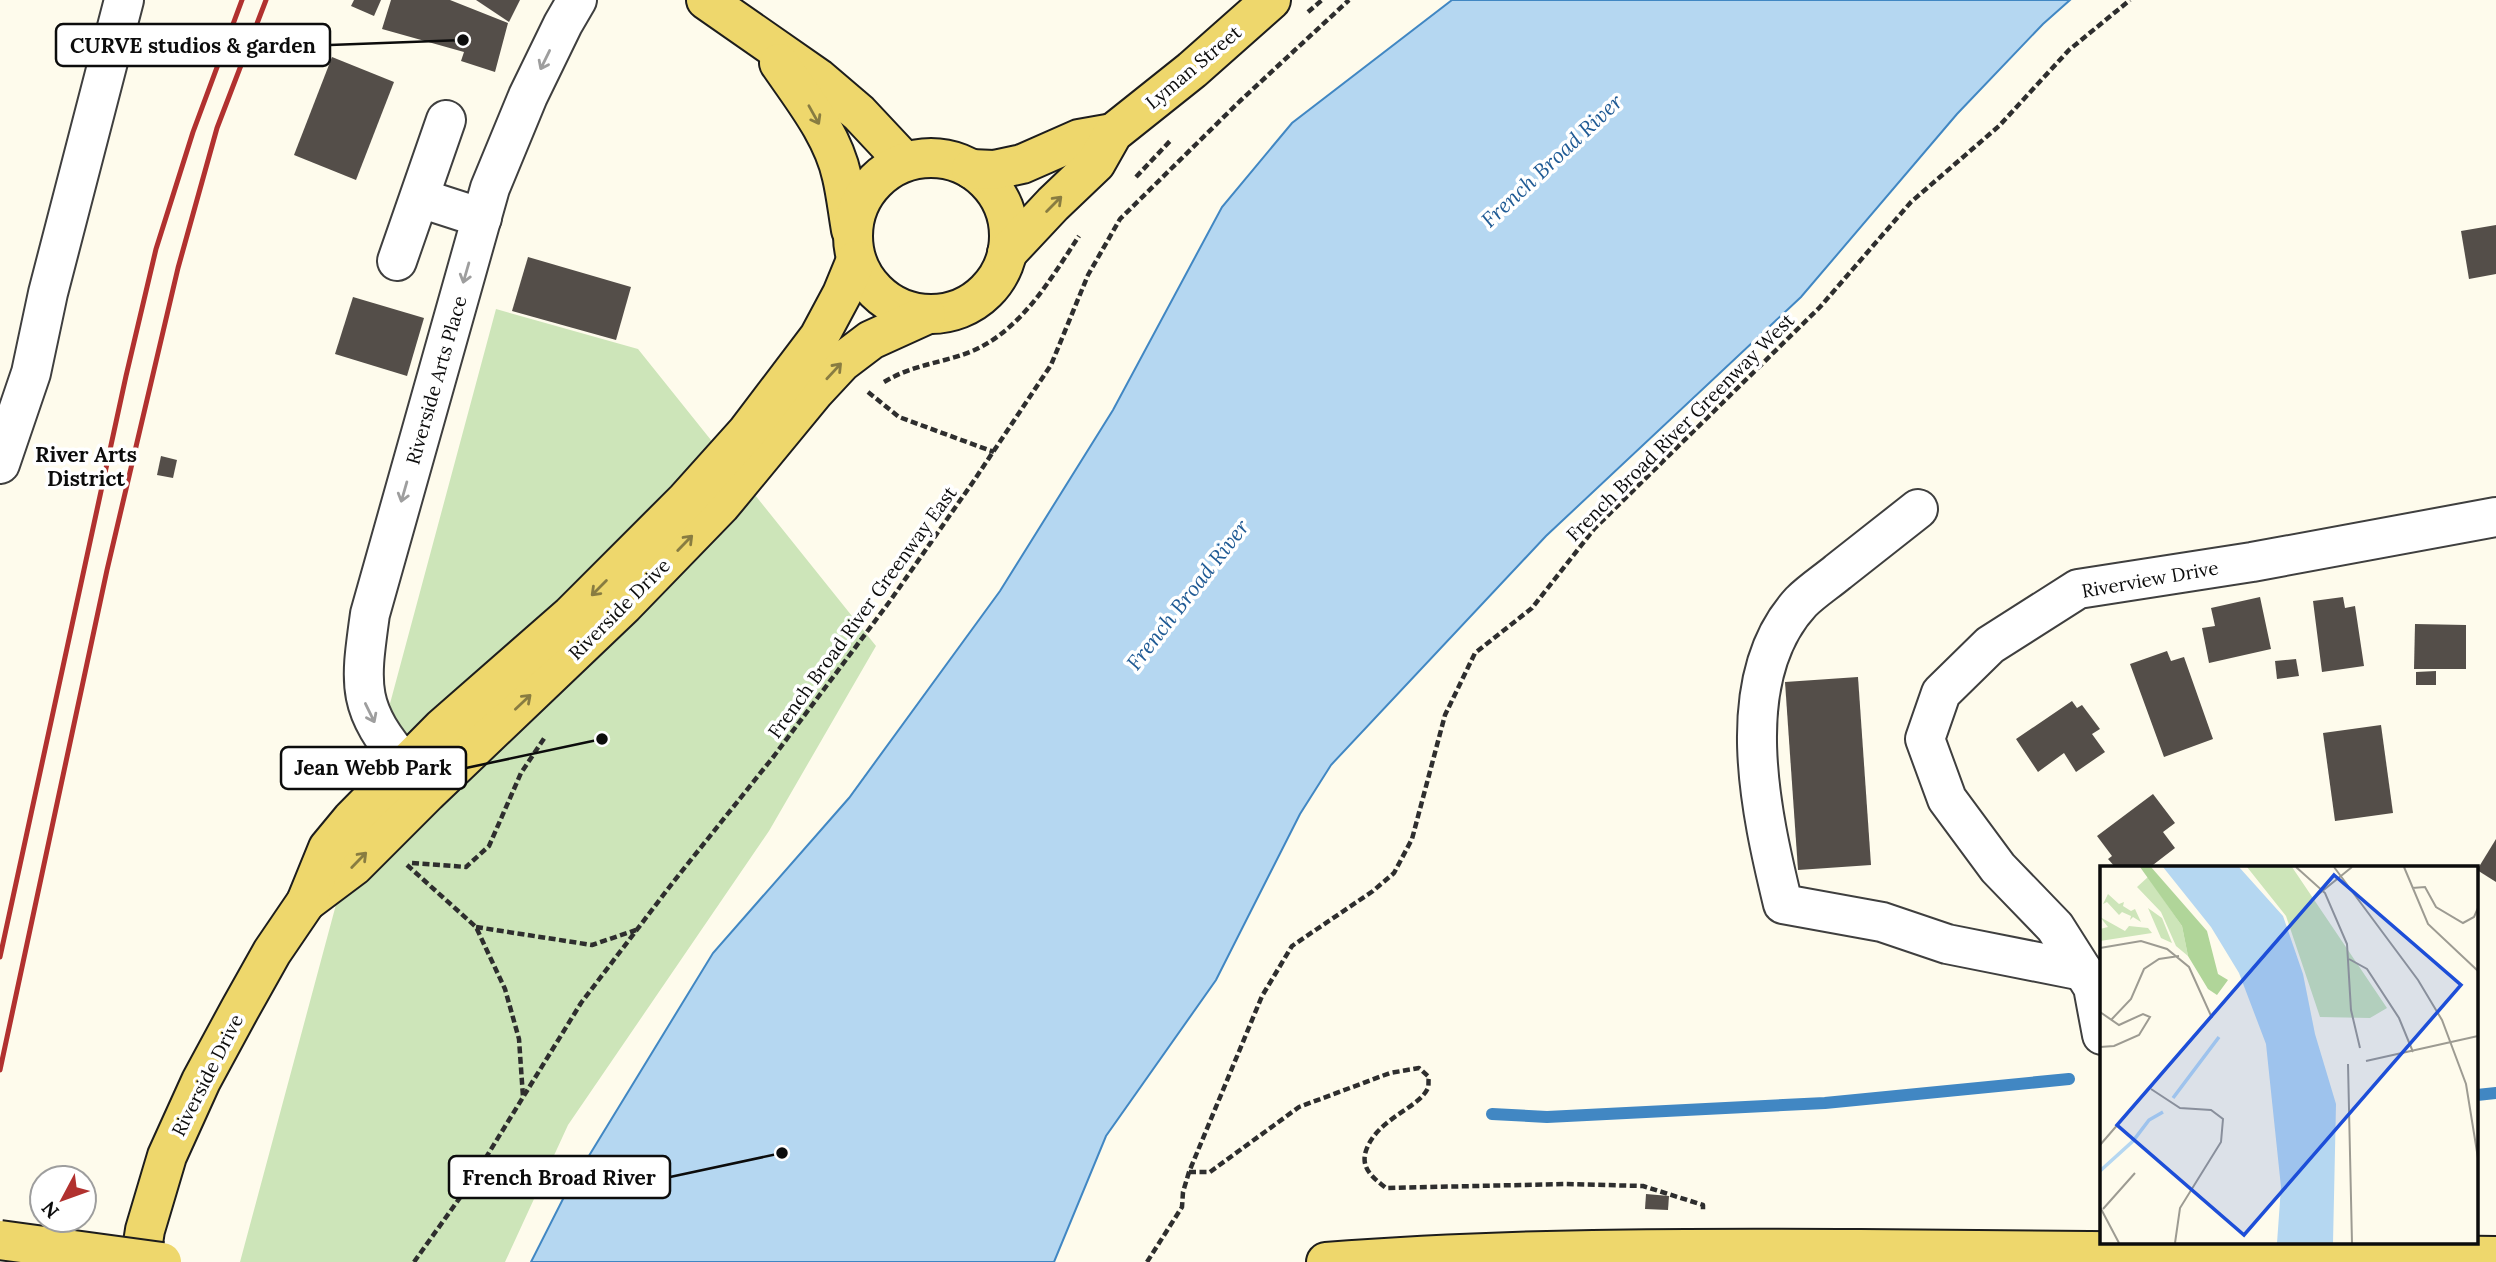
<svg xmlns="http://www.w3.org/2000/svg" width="2496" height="1262" viewBox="0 0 2496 1262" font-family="Lora,serif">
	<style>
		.green { fill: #cde5b9 }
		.water { fill: #b5d7f1; stroke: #4187c3; stroke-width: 2 }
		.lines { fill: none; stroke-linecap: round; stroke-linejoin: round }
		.stream { stroke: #4187c3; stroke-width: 12 }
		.building { fill: #544e49 }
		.minor-casing { stroke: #3f3f3f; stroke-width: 42 }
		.major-casing { stroke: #1d1d1d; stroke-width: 42 }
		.path { stroke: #2e2e2e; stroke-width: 4.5; stroke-dasharray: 7 3.5; stroke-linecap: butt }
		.minor { stroke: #fff; stroke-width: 38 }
		.major { stroke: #eed76c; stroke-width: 38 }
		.rail { stroke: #b1312f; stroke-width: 5 }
		.major-bridge-casing { stroke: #1d1d1d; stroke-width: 42; stroke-linecap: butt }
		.major-bridge { stroke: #eed76c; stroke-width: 38 }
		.oneway { stroke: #9e9e9e }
		.oneway2 { stroke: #887c41 }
		.labels { text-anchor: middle; stroke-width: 7; stroke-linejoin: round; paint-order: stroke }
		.street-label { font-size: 19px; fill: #0c0c0c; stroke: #fff }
		.water-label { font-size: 21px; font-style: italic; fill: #1f5a94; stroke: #fff }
		.neighbourhood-label { font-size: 21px; font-weight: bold; fill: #0c0c0c; stroke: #fff }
		.inset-river { fill: none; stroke: #b5d7f1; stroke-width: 3.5 }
		.inset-road { fill: none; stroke: #9d9b92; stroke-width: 2 }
		.view { fill: #1d4ed8; fill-opacity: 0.15; stroke: #1d4ed8; stroke-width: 3.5 }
		.inset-edge { fill: none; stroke: #0c0c0c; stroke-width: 3.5 }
		.leader { fill: none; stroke: #0c0c0c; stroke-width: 2.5 }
		.callout-dot { fill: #0c0c0c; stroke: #fff; stroke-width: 2.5 }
		.callout { fill: #fff; stroke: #0c0c0c; stroke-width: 2.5 }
		.callout-label { font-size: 21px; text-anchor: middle; font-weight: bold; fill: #0c0c0c }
	</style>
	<rect width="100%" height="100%" fill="#fefbec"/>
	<polygon class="green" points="496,309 638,349 876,646 769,831 568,1125 505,1262 240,1262"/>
	<polygon class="water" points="1452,0 2070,0 2043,24 1957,114 1801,297 1546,536 1331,765 1300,814 1216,980 1106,1136 1054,1262 531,1262 565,1195 713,953 849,798 1000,591 1113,410 1222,207 1292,123"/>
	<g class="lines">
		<g class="stream">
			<polyline points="2477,1095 2496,1093"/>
			<polyline points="1492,1114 1547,1117 1825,1103 2069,1079"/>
		</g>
	</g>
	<g class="building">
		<polygon points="354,0 381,0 374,16 351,6"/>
		<polygon points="391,0 450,0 508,23 495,72 461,61 464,52 382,29"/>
		<polygon points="476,0 520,0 509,22"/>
		<polygon points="332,57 394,82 356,180 294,155"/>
		<polygon points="2496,225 2496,274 2469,279 2461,231"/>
		<polygon points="528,257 631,287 616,340 512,311"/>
		<polygon points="353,297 424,318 407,376 335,354"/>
		<polygon points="161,456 177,460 173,478 157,475"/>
		<polygon points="2260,597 2271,649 2209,663 2202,628 2215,626 2211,608"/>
		<polygon points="2343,597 2345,608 2355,606 2364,666 2322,672 2313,601"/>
		<polygon points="2415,624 2466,625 2466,669 2414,669"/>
		<polygon points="2167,651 2171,661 2184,657 2213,739 2164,757 2130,664"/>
		<polygon points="2296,659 2299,676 2277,679 2275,661"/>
		<polygon points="2436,671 2436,685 2416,685 2416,672"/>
		<polygon points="1858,677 1871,865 1798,870 1785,682"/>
		<polygon points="2072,701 2077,708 2082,705 2100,729 2092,734 2105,752 2076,772 2064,753 2038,772 2016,739"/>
		<polygon points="2381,725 2393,813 2335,821 2323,733"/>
		<polygon points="2153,794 2175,823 2163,832 2175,848 2149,868 2116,868 2108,859 2112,856 2097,836"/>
		<polygon points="2496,839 2496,882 2477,870"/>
		<polygon points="1646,1194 1669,1196 1668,1210 1645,1209"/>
	</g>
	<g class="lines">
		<defs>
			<g id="minor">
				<polyline points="420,198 482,218"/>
				<polyline points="397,261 446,120"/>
				<polyline points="0,464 31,373 48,293 124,0"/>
				<path d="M1918 509C1891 530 1865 551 1838 572 1826 582 1812 591 1801 602 1730 679 1761 813 1783 904L1882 922 1947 944 2083 971"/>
				<path d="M406 765C356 708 360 686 370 614L490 188 528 96 563 24 577 0"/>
				<polyline points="2102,1035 2093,987 2055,927 1998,868 1947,799 1925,739 1941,693 1990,645 2078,589 2252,562 2496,517"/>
			</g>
			<g id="major">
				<polyline points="706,0 818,78 859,113 904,161"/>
				<path d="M779 63C803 98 833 135 842 177 846 194 848 213 851 230"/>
				<circle cx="931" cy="236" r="78"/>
				<polyline points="971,169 994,170 1022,164 1079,139 1113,133"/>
				<polyline points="1007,253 1053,204 1096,163 1113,133 1192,70 1271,0"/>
				<polyline points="306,902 354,866 427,793 624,605 721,505 815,391 842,362 871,340 926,315"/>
				<polyline points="140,1262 145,1230 167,1156 201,1081 240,1009 272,952 306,902 328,848 352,819 442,728 571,615 686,500 747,432 819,337 842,294 856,260"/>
				<path d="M1326 1262C1504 1248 1682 1248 1861 1249 2073 1250 2284 1253 2496 1256"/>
			</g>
		</defs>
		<use href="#minor" class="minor-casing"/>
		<use href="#major" class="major-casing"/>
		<g class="path">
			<polyline points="1308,12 1322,0"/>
			<polyline points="1136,177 1171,140"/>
			<path d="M884 382C914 364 939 364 970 352 1021 331 1050 280 1079 236"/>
			<polyline points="868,392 899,417 994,452"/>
			<polyline points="412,863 466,867 489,846 521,773 545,737"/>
			<polyline points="407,865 476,927 505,989 519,1039 523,1097"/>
			<polyline points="476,927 592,945 636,930"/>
			<path d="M1189 1172H1210L1299 1107 1390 1073 1419 1068 1429 1077C1428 1081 1429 1084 1428 1088 1419 1108 1379 1118 1367 1148 1359 1167 1372 1177 1386 1188L1565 1184 1643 1186 1703 1205V1211"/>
			<polyline points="414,1262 469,1185 581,1003 674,881 774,756 890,601 973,482 1051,365 1088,275 1120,219 1240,101 1349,0"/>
			<polyline points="1147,1262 1182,1207 1183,1192 1189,1172 1262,996 1292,946 1373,891 1394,873 1412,839 1445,715 1475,653 1532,608 1594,529 1820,307 1911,202 1999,126 2069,50 2130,0"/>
		</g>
		<use href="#minor" class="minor"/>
		<use href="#major" class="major"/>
		<g class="rail">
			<polyline points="0,957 126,376 156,249 193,132 242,0"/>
			<polyline points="0,1070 107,570 178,268 217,128 266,0"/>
		</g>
		<defs>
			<polyline id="major-bridge" points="0,1240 162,1262"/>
		</defs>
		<use href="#major-bridge" class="major-bridge-casing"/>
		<use href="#major-bridge" class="major-bridge"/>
	</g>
	<defs><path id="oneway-shaft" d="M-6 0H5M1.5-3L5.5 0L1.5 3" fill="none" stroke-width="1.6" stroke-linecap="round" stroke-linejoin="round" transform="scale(1.75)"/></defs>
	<g class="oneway">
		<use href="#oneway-shaft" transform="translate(545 60) rotate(116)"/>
		<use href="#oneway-shaft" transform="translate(466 273) rotate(106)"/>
		<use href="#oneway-shaft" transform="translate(404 492) rotate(106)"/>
		<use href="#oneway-shaft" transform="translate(370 713) rotate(64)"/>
	</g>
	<g class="oneway2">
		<use href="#oneway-shaft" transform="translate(814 115) rotate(61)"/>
		<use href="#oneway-shaft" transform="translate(1054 204) rotate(-45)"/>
		<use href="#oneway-shaft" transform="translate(834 371) rotate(-47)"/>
		<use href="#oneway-shaft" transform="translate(685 543) rotate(-46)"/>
		<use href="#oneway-shaft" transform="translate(599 588) rotate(135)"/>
		<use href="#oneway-shaft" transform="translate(523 702) rotate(-43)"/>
		<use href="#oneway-shaft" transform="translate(359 860) rotate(-46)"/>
	</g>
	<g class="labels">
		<g class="street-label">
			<text transform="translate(1193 67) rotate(-40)" y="7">Lyman Street</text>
			<text transform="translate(436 380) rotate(-74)" y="7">Riverside Arts Place</text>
			<text transform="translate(1680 427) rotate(-45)" y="7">French Broad River Greenway West</text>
			<text transform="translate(2150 579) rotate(-10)" y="7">Riverview Drive</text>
			<text transform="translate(619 609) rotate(-45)" y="7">Riverside Drive</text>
			<text transform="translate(862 612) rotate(-54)" y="7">French Broad River Greenway East</text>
			<text transform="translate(207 1075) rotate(-63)" y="7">Riverside Drive</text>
		</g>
		<g class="water-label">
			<text transform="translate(1552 161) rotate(-43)" y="7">French Broad River</text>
			<text transform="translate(1188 595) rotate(-52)" y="7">French Broad River</text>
		</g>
		<g class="neighbourhood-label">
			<text x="86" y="462">River Arts<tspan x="86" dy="24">District</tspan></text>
		</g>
	</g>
	<g transform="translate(2100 866)">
		<rect width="378" height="378" fill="#fefbec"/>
		<path d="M147 1H192L287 142 270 152 220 151 186 50ZM48 11 82 60 88 90 76 80 61 46 37 21ZM8 28 19 38 24 36 23 40 31 45 35 43 41 56 33 51 30 54 31 50 22 46 19 49 7 36 3 38ZM48 42 62 52 72 77 61 72ZM0 51 25 65 29 60 48 62 52 67 0 75V63L8 61Z" fill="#cde5b9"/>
		<path d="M40 1H51L107 65 118 108 128 114 117 129 108 123 88 90 82 60Z" fill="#b0d599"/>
		<path d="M63 1H139L183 50 203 108 215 168 236 238 233 377H177L181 321 166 178 139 107 111 61Z" fill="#b5d7f1"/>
		<path class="inset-river" d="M73 232 119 171M0 305 33 275 49 254 63 246"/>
		<path class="inset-road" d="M196 1 225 27 247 78 251 144 260 182M234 1 318 114 342 154 366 218 378 292M304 1 328 58 378 105M312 22 325 21 336 41 363 57 374 51 378 42M0 82 41 75 67 83 89 101 112 152M249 93 267 103 299 152 313 186M0 146 19 159 43 148 50 151 39 169 14 180 0 181M11 154 31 133 44 103 59 93 79 90M266 195 378 170M248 198 252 377M51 223 80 242 111 244 123 253 121 276 80 342 75 377M0 279 215 31 252 1M0 341 19 377M3 343 35 307"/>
		<path class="view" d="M234 9 361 119 144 369 17 259Z"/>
		<rect width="378" height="378" class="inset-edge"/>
	</g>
	<path class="leader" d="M463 40L330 45M602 739L466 768M782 1153L670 1177"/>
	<g class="callout-dot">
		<circle cx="463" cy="40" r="7"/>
		<circle cx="602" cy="739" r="7"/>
		<circle cx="782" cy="1153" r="7"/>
	</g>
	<g class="callout">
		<rect x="56" y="24" width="274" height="42" rx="7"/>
		<rect x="281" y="747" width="185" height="42" rx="7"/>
		<rect x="449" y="1156" width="221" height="42" rx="7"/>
	</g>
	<g class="callout-label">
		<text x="193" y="53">CURVE studios &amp; garden</text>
		<text x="373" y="775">Jean Webb Park</text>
		<text x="559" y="1185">French Broad River</text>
	</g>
	<g transform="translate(63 1199) rotate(229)"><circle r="33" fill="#ffffff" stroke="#9e9e9e" stroke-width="2"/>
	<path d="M0-5L12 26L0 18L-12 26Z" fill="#b1312f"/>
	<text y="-10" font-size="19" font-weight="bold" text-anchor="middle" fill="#0c0c0c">N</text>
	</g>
</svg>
